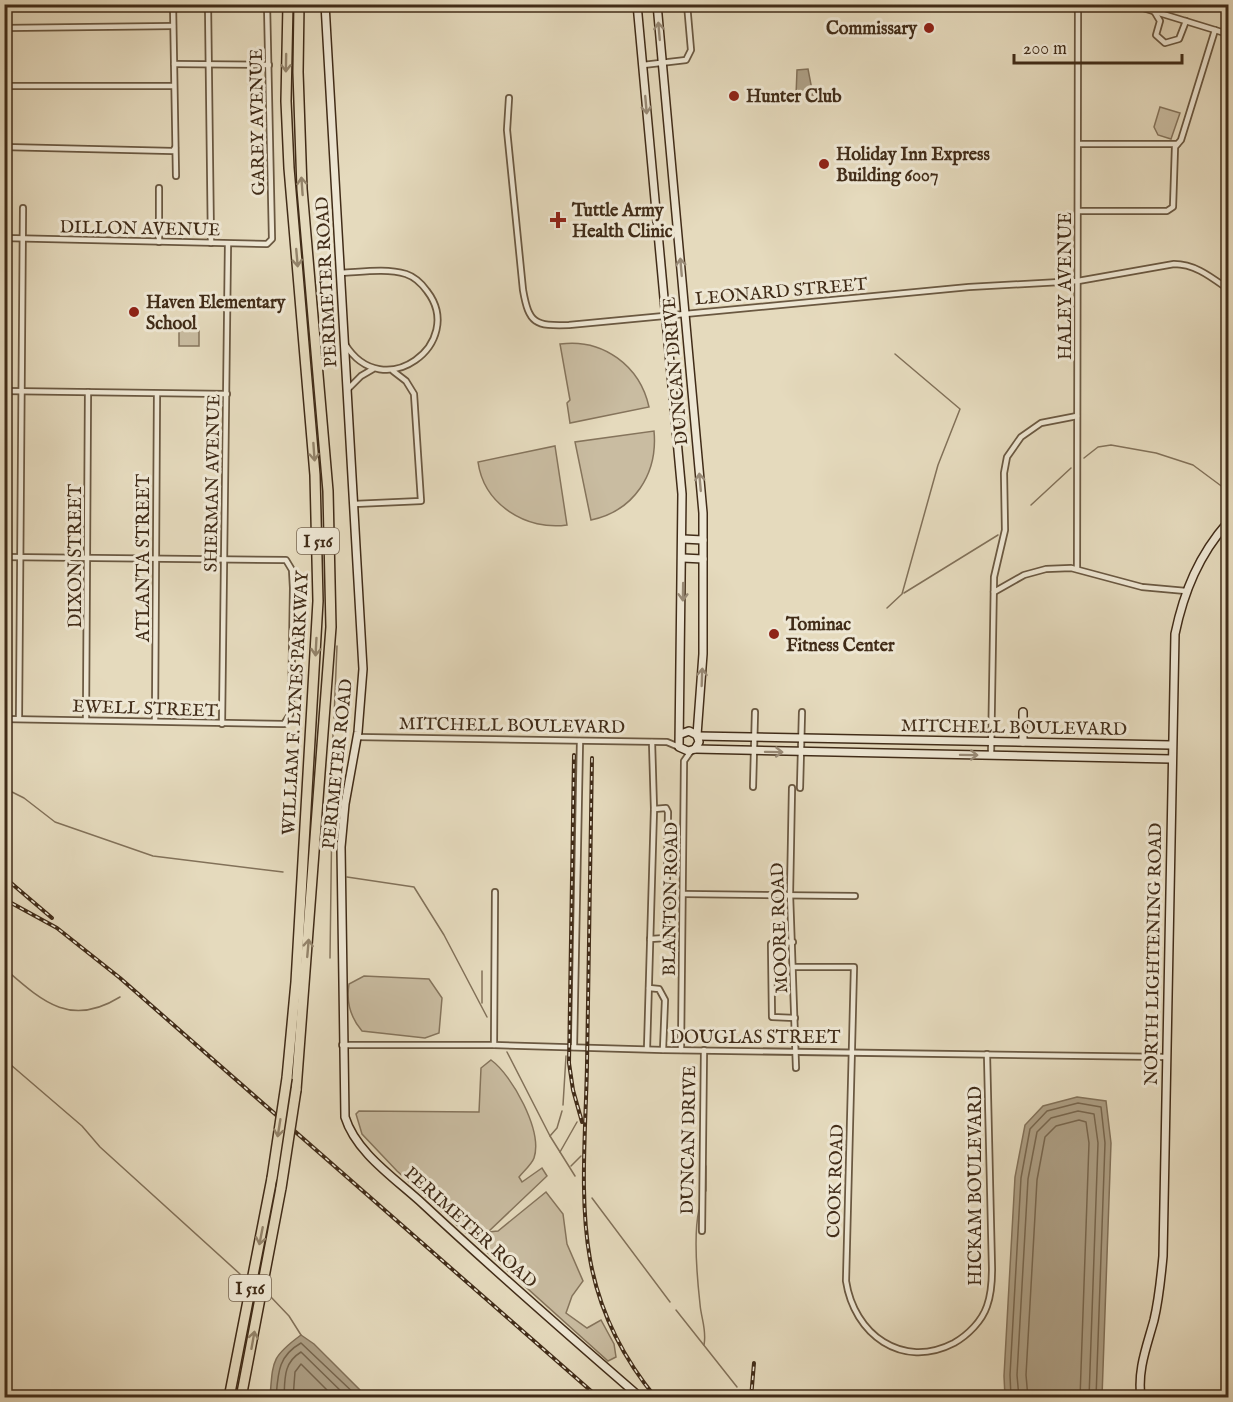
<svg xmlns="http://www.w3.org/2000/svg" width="1233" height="1402" viewBox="0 0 1233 1402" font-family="'IM FELL English',serif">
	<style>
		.green { fill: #c9bca1; stroke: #85745c; stroke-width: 1.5 }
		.water { fill: #ad9f85; stroke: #827159; stroke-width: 1.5 }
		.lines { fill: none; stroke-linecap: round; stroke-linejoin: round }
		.shore { stroke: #77664e; stroke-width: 1.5 }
		.stream { stroke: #827159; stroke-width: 1.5 }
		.street-casing { stroke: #6a5841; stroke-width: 8 }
		.secondary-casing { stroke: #412c18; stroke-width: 10 }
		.highway-casing { stroke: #412c18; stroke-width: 12 }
		.street { stroke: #eee7d4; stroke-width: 4.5 }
		.secondary { stroke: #eee7d4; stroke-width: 7 }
		.highway { stroke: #e5dabd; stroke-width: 9 }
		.rail-casing { stroke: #412c18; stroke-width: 4 }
		.rail { stroke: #eee7d4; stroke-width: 1.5; stroke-dasharray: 4.5; stroke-linecap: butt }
		.highway-bridge-casing { stroke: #412c18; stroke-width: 12; stroke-linecap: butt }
		.highway-bridge { stroke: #e5dabd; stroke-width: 9 }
		.oneway { stroke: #988a76 }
		.oneway2 { stroke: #93836a }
		.poi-dot { fill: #8f2418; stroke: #eee7d4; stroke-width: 2 }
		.labels { text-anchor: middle; stroke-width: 6; stroke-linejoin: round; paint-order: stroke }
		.shield { fill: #eee7d4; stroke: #756450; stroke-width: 1.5 }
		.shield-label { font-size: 16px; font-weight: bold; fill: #412c18 }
		.poi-label { font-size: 18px; font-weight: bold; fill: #412c18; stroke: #eee7d4; text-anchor: start }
		.street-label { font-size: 18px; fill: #412c18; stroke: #eee7d4 }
	</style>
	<rect width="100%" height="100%" fill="#e5dabd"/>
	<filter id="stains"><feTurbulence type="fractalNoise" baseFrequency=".00333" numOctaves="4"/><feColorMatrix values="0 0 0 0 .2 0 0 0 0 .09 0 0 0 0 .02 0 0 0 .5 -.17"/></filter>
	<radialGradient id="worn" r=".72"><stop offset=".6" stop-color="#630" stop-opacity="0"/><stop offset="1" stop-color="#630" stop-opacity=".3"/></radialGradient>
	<g class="green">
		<polygon points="1160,107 1180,113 1171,139 1158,135 1154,127"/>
		<rect x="179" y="330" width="20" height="16"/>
		<path d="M560 344C603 338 640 366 649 407L570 423 567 403 570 400Z"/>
		<path d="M654 431C658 474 634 511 591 520L575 442Z"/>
		<path d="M555 446 567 525C527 531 484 505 478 462Z"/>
		<path d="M364 976 429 979 442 998 439 1033 425 1038 362 1031C350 1017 346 1002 349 984Z"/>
		<path d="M491 1060C512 1075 543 1131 534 1158 532 1164 523 1172 519 1177L522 1182 542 1168 547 1176 488 1232 498 1231 546 1192 563 1214 567 1244 583 1281 572 1296 566 1313 587 1328 601 1320 614 1344 616 1357 608 1361 397 1171 362 1134 356 1114 359 1111 479 1112 481 1068Z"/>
	</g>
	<g class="water">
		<polygon points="808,69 813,95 796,96 797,70"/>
		<polygon points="1077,1097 1106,1101 1111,1143 1102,1397 1005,1397 1004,1376 1015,1177 1025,1125 1043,1106"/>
		<path d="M301 1335 314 1344 367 1397H270C273 1361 271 1357 301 1335Z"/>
	</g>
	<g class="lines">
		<g class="shore">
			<path d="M276 1398C278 1373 278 1356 301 1343L359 1398"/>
			<path d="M284 1398C285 1379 283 1363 301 1352L348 1398"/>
			<polyline points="293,1398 295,1372 301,1364 335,1398"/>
			<polyline points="1011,1398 1010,1375 1021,1178 1030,1129 1047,1111 1078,1103 1101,1107 1105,1143 1096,1398"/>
			<polyline points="1019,1398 1017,1375 1028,1179 1037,1132 1051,1118 1078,1111 1094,1114 1098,1143 1089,1398"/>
			<polyline points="1028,1398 1026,1375 1037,1180 1045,1137 1056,1126 1079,1120 1086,1122 1089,1143 1080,1398"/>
		</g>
		<g class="stream">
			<polyline points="1084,458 1098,447 1111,445 1156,453 1193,465 1228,491"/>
			<polyline points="1031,505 1071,468"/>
			<polyline points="904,593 998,535"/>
			<polyline points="887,608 902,594 938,465 960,409 895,354"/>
			<polyline points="334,718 337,646"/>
			<polyline points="4,788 24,798 55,822 153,856 283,872"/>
			<polyline points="347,877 414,887 444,935 487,1017"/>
			<polyline points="330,958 333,733"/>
			<path d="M4 968C42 1001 70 1028 120 997"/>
			<polyline points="482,1003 482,971"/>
			<polyline points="507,1052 550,1136 575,1176"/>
			<polyline points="4,1059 82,1126 100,1147 240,1274"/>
			<polyline points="563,1105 566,1056"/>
			<polyline points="550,1136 557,1128 562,1111"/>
			<polyline points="560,1152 577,1122"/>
			<polyline points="571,1166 581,1156"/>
			<polyline points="706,1166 706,1191"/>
			<polyline points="592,1198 670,1302"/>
			<path d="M699 1210C693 1236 697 1277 700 1304 701 1318 707 1330 704 1345"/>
			<polyline points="270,1296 289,1316 301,1335"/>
			<polyline points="676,1310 737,1387"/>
		</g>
		<defs>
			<g id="street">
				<polyline points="173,4 176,176"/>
				<polyline points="208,4 211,243"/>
				<polyline points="1130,4 1228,34"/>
				<polyline points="1156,4 1154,11 1160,21 1156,35 1165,43 1179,39 1186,21"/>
				<polyline points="4,28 173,26"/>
				<polyline points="174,64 269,65"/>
				<polyline points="643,65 686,60 691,50 687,4"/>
				<polyline points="4,86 173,86"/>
				<path d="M509 98 507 130 523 290C529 324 535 326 569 325L969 287 1078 281 1174 264C1195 264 1211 277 1228 289"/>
				<polyline points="1079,144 1177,144"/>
				<polyline points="4,147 173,151 175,148"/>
				<polyline points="1079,211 1167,211 1173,207 1175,147 1181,140 1215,30"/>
				<polyline points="4,238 267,244 272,239 267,4"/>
				<polyline points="159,242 159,188"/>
				<path d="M341 273C362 272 386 268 406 274 415 277 422 284 427 291 467 343 383 406 345 344"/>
				<polyline points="348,389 361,376 373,369"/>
				<polyline points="4,391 227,394"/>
				<polyline points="354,504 421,501 414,394 406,381 393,371"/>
				<polyline points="4,557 286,560 292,570 293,588 291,713 284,724 4,719"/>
				<polyline points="1077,568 1078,4"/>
				<polyline points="994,592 1024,575 1046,569 1071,568 1142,587 1186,591"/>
				<polyline points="19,718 23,208"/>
				<polyline points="86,720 88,392"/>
				<polyline points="155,721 157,395"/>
				<polyline points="222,724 228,244"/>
				<polyline points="357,737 667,742 679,747"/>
				<polyline points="991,755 994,577 1005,530 1004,473 1007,457 1021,437 1041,423 1077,416"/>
				<polyline points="753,787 755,712"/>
				<polyline points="792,788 790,894 796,1068"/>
				<polyline points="800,788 802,712"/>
				<polyline points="684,894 855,896"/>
				<polyline points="650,939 666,938 668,812 666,808 654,809"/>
				<polyline points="793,942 771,944 772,1017 795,1018"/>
				<path d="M794 967H854L846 1281C854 1334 902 1370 954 1343 968 1335 982 1321 987 1306 991 1295 992 1281 992 1269L987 1054"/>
				<polyline points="649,988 659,989 665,1000 663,1050"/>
				<polyline points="342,1045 494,1045 663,1050 1167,1057"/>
				<polyline points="494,1045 495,892"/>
				<polyline points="574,1047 580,741"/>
				<polyline points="647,1049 654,809 652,742"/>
				<polyline points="681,1050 684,761 691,751"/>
				<polyline points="702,1231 704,1050"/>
				<polyline points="4,1396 48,1397"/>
			</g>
			<g id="secondary">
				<path d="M325 4 363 669 358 732 345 804 341 847 345 1117C356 1153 396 1179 423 1204 494 1270 567 1334 641 1398"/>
				<polyline points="637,4 682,494 679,747 688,751 695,749 699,742 697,735 689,731 681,734"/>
				<polyline points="657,4 703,513 703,654 697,735"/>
				<polyline points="683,539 703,540"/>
				<polyline points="683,558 703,559"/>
				<polyline points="1023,712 1023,742"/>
				<polyline points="697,736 1171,745"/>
				<polyline points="695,749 1171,759"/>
				<path d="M1141 1398C1137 1370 1147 1346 1154 1320 1159 1299 1161 1278 1163 1256L1175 634C1184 591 1199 555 1228 522"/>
			</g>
			<g id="highway">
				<polyline points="287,1078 296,982 318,601 315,475 289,168 286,101 288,4"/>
				<polyline points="296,1090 331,627 328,491 302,189 298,72 299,4"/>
				<polyline points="229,1398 272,1178"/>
				<polyline points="241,1398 281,1188"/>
			</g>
		</defs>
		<use href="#street" class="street-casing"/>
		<use href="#secondary" class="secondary-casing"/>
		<use href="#highway" class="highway-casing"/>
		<use href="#street" class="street"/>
		<use href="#secondary" class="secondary"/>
		<use href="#highway" class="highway"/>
		<defs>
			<g id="rail">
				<polyline points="574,755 569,1063 573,1090 582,1122"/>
				<path d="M592 758C590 860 589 962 587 1064 586 1126 579 1198 590 1259 599 1310 623 1358 656 1398"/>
				<polyline points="4,877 52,918"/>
				<polyline points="4,899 57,928 120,978 599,1398"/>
				<polyline points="751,1398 754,1363"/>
			</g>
		</defs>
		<use href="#rail" class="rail-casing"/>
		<use href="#rail" class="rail"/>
		<defs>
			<g id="highway-bridge">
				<polyline points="272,1178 287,1078"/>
				<polyline points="281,1188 296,1090"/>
			</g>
		</defs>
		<use href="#highway-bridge" class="highway-bridge-casing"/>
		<use href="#highway-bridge" class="highway-bridge"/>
	</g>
	<defs><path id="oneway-shaft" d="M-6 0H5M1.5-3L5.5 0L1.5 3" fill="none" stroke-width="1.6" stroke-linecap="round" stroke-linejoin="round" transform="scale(1.5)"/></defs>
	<g class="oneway">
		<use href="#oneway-shaft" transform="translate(659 31) rotate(-95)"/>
		<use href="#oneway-shaft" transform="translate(646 105) rotate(85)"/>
		<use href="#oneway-shaft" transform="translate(681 267) rotate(-95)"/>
		<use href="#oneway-shaft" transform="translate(700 482) rotate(-95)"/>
		<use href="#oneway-shaft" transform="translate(683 592) rotate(91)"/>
		<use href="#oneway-shaft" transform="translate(702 677) rotate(-88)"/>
		<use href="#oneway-shaft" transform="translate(774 752) rotate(1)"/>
		<use href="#oneway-shaft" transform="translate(969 755) rotate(1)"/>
	</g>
	<g class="oneway2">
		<use href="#oneway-shaft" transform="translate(286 63) rotate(91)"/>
		<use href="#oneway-shaft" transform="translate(302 186) rotate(-94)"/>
		<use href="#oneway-shaft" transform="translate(297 258) rotate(85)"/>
		<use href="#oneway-shaft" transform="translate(314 452) rotate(86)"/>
		<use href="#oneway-shaft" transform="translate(316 647) rotate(93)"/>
		<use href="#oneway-shaft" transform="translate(308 948) rotate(-85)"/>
		<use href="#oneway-shaft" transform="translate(279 1128) rotate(99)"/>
		<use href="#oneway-shaft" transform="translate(261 1236) rotate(101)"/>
		<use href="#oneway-shaft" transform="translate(253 1340) rotate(-80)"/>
	</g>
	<g class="poi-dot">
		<circle cx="929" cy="28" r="6"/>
		<circle cx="734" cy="96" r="6"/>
		<circle cx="824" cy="164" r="6"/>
		<path d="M555 211h6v6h6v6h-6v6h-6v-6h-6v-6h6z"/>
		<circle cx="134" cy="312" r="6"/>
		<circle cx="774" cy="634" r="6"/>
	</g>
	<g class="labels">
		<g class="shield">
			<rect x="297" y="528" width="42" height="26" rx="4.5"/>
			<rect x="229" y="1275" width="42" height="26" rx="4.5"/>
		</g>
		<g class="shield-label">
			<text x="318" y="547">I 516</text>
			<text x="250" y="1294">I 516</text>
		</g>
		<g class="poi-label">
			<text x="917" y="34" text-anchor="end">Commissary</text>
			<text x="746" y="102">Hunter Club</text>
			<text x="836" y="160">Holiday Inn Express<tspan x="836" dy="21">Building 6007</tspan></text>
			<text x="572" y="216">Tuttle Army<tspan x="572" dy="21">Health Clinic</tspan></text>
			<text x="146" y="308">Haven Elementary<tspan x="146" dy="21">School</tspan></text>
			<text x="786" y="630">Tominac<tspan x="786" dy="21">Fitness Center</tspan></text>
		</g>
		<g class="street-label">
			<text transform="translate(257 122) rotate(-91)" y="6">GAREY AVENUE</text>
			<text transform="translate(140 228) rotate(1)" y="6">DILLON AVENUE</text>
			<text transform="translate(326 282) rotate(-93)" y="6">PERIMETER ROAD</text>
			<text transform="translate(1065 286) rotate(-90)" y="6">HALEY AVENUE</text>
			<text transform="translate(781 291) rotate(-5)" y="6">LEONARD STREET</text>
			<text transform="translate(675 371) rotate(-95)" y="6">DUNCAN DRIVE</text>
			<text transform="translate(212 483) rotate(-89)" y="6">SHERMAN AVENUE</text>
			<text transform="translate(75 556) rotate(-90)" y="6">DIXON STREET</text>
			<text transform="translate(143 558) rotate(-90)" y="6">ATLANTA STREET</text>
			<text transform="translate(295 703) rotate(-87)" y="6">WILLIAM F. LYNES PARKWAY</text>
			<text transform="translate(145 708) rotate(2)" y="6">EWELL STREET</text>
			<text transform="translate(512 725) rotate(1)" y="6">MITCHELL BOULEVARD</text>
			<text transform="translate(1014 727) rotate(1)" y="6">MITCHELL BOULEVARD</text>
			<text transform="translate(337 764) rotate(-84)" y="6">PERIMETER ROAD</text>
			<text transform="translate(670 899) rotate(-89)" y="6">BLANTON ROAD</text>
			<text transform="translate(779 928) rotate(-92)" y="6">MOORE ROAD</text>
			<text transform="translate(1153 954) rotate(-89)" y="6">NORTH LIGHTENING ROAD</text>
			<text x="755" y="1043">DOUGLAS STREET</text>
			<text transform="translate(688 1140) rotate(-89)" y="6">DUNCAN DRIVE</text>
			<text transform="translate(835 1181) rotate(-88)" y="6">COOK ROAD</text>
			<text transform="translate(975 1186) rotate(-90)" y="6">HICKAM BOULEVARD</text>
			<text transform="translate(471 1227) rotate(42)" y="6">PERIMETER ROAD</text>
		</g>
	</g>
	<rect width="1233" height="1402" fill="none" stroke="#e5dabd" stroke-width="24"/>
	<rect x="6" y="6" width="1221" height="1390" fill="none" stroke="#412c18" stroke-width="3"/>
	<rect x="12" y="12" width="1209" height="1378" fill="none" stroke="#412c18" stroke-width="1.5"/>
	<path d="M1014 54v9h168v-9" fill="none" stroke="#412c18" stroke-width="3"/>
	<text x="1023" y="54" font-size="18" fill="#412c18" stroke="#eee7d4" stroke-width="4.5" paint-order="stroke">200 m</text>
	<rect width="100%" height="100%" filter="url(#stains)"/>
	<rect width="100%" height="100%" fill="url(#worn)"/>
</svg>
